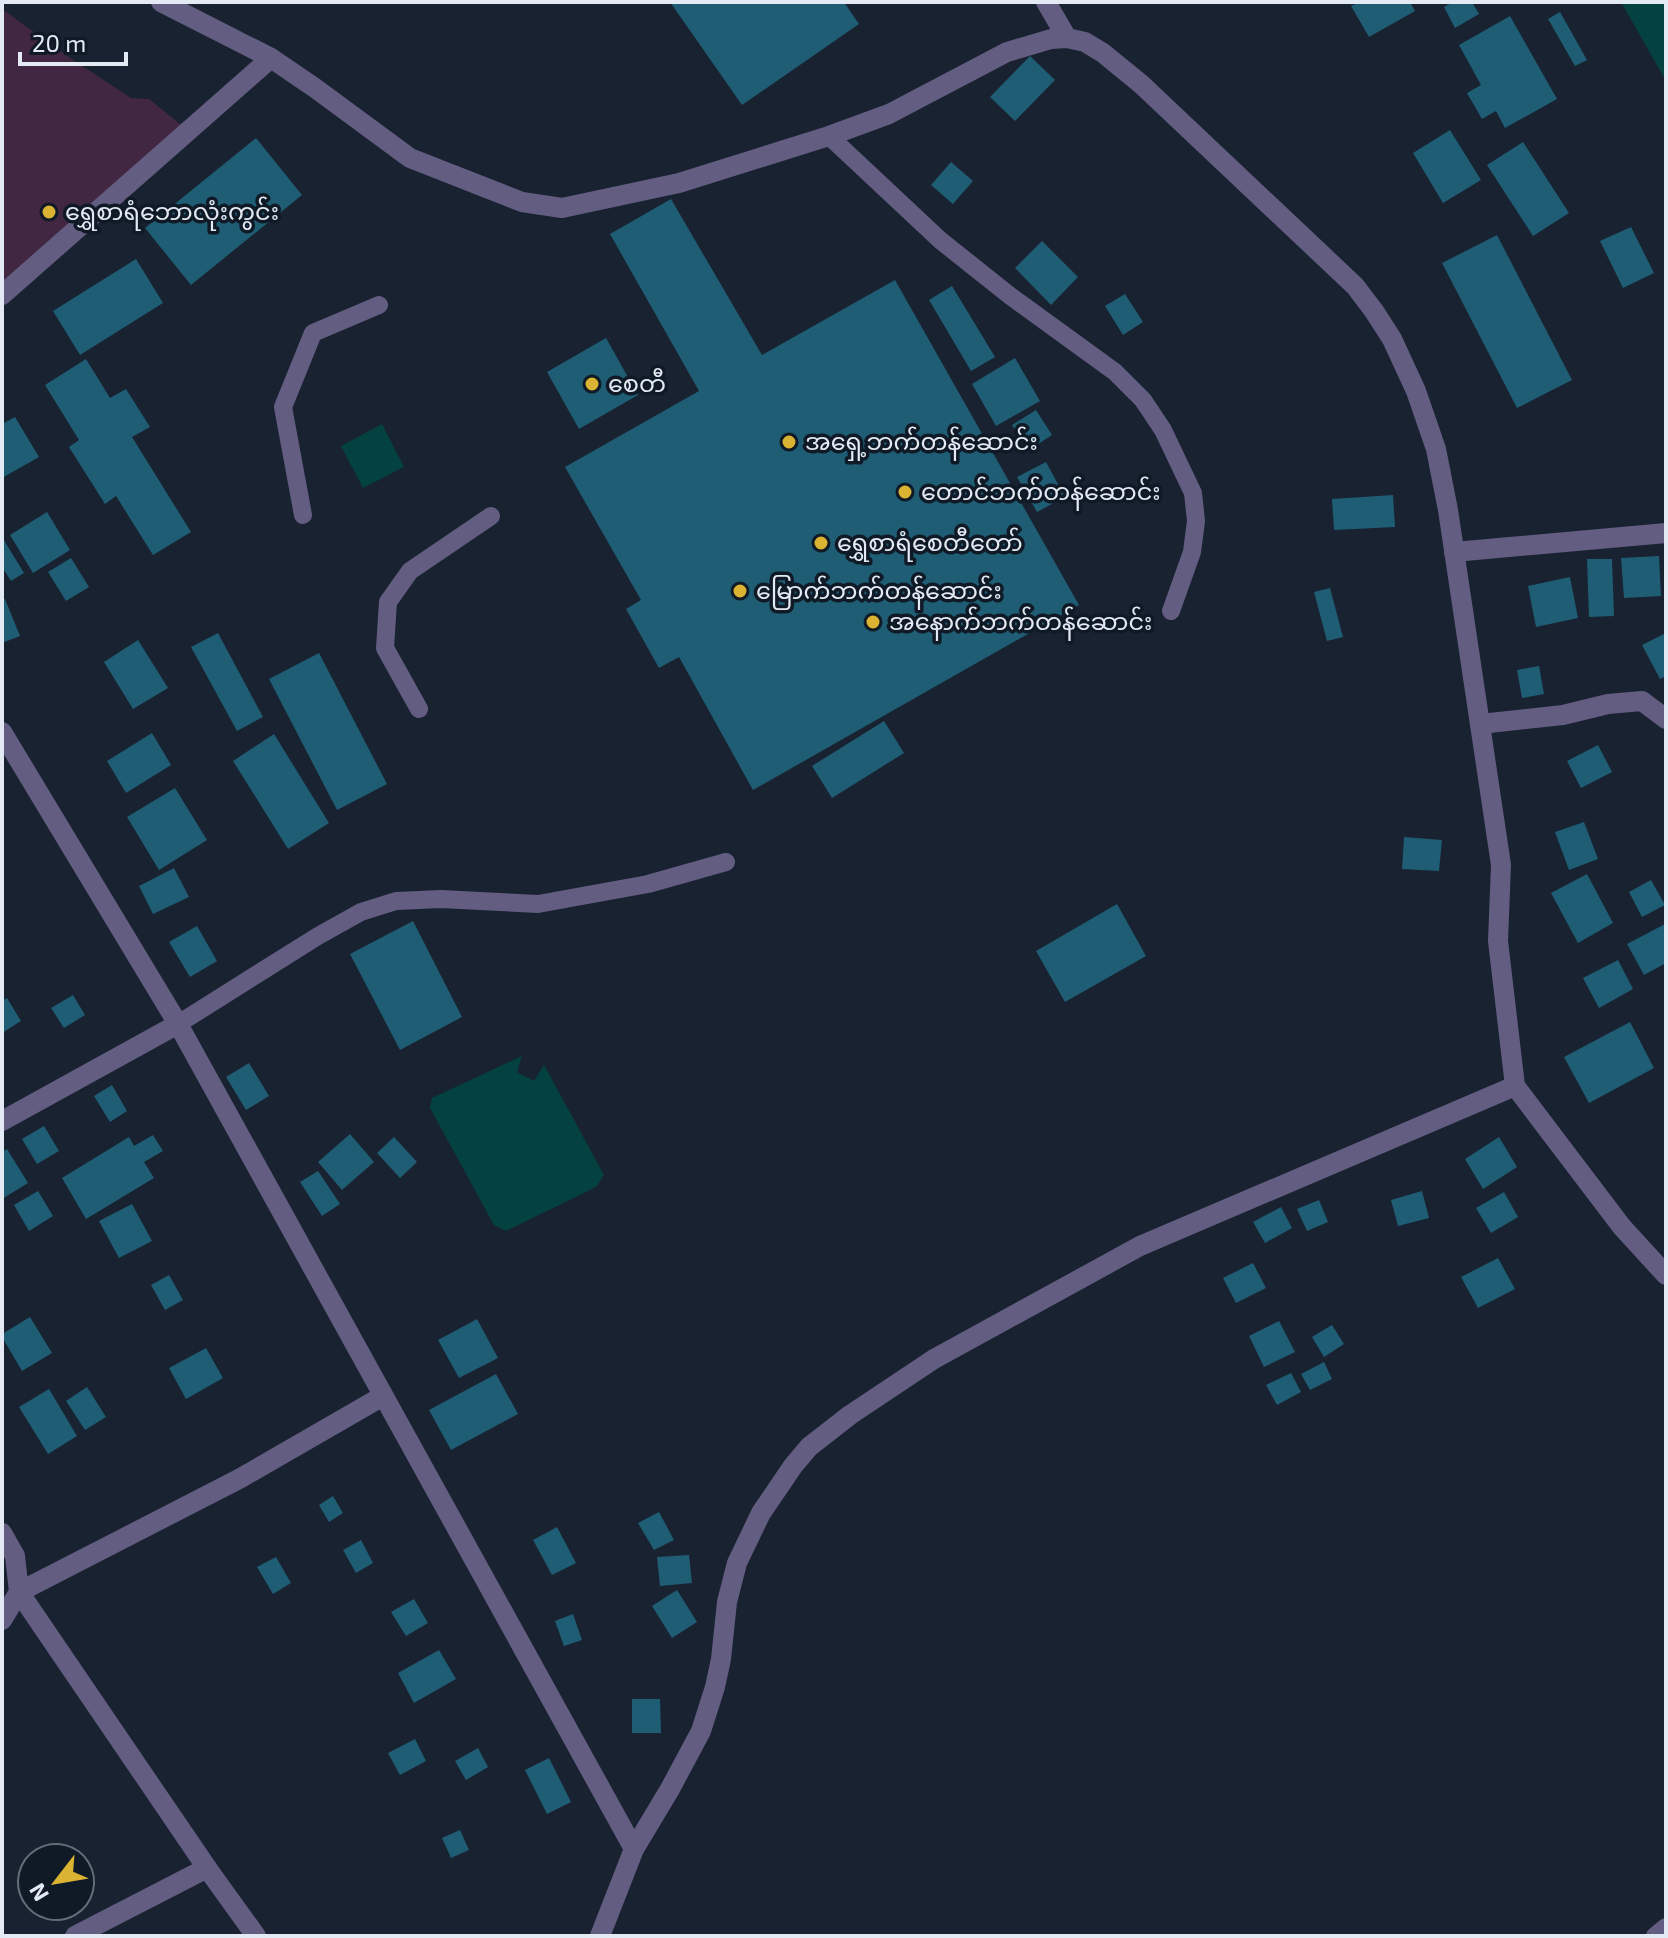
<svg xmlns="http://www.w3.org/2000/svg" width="1668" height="1938" viewBox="0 0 1668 1938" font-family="'Exo 2','Noto Sans Myanmar',sans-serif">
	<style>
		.green { fill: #412741 }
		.water { fill: #034240 }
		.building { fill: #1e5d73 }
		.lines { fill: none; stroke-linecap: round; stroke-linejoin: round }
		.lane { stroke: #635d82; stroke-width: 18 }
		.street { stroke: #635d82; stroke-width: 20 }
		.poi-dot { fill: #dab333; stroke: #101926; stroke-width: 3 }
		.labels { text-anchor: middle; stroke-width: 7; stroke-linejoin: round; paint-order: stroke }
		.poi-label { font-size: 24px; fill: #e3eaf3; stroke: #101926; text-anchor: start }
	</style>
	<rect width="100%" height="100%" fill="#192230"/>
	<polygon class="green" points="2,9 70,58 131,98 149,99 191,133 2,291"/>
	<g class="water">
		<polygon points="1621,2 1666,2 1666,81"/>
		<polygon points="382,424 404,467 363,488 341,446"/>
		<polygon points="522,1056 517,1072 534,1081 544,1065 604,1175 596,1187 506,1231 494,1225 430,1108 432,1098"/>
	</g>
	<g class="building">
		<polygon points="670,2 844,2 859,24 742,105"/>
		<polygon points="1359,2 1410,2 1415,11 1369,37 1351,6"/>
		<polygon points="1453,2 1472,2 1479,14 1455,28 1444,7"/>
		<polygon points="1560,12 1587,60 1575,66 1548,19"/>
		<polygon points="1510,16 1557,99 1505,128 1496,111 1482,119 1467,93 1481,85 1459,45"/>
		<polygon points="1030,56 1055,80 1015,121 990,97"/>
		<polygon points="1450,130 1481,180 1443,203 1413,153"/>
		<polygon points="256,138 302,195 191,285 145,228"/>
		<polygon points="1523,142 1569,213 1533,236 1487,165"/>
		<polygon points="951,162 973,181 953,204 931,185"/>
		<polygon points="671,199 762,355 895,280 1079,605 753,790 679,657 659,668 626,609 641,600 565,467 699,391 610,234"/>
		<polygon points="1631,227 1654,273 1623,288 1600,241"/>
		<polygon points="1497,235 1572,380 1517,408 1442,263"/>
		<polygon points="1042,241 1078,277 1051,305 1015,268"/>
		<polygon points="136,259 163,303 80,355 53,311"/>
		<polygon points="952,286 995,357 971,371 929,300"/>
		<polygon points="1125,294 1143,322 1123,335 1105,306"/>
		<polygon points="606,338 638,395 579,429 547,372"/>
		<polygon points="1015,358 1040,401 996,426 972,384"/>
		<polygon points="86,359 110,398 126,389 150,427 132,437 191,532 153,555 116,496 105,504 69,447 79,440 45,385"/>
		<polygon points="1036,410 1052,435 1029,450 1012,425"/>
		<polygon points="15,417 39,457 2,478 2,424"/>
		<polygon points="1046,462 1065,497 1037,512 1017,477"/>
		<polygon points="1393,495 1395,527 1334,530 1332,499"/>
		<polygon points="47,512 70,550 33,573 10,535"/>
		<polygon points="2,537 24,573 11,581 2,567"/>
		<polygon points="1659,556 1661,596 1624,598 1621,558"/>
		<polygon points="71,558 89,587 66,601 48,572"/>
		<polygon points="1587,559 1612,559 1614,616 1589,617"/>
		<polygon points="1570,577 1578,618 1536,627 1528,586"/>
		<polygon points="1330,588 1343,637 1327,641 1314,592"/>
		<polygon points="5,599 20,636 2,643 2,600"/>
		<polygon points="218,633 263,717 237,731 191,647"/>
		<polygon points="1666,633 1666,676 1660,679 1642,645"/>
		<polygon points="138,640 168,688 133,709 104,662"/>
		<polygon points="319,653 387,784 337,810 269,679"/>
		<polygon points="1539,666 1544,694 1522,698 1517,670"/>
		<polygon points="884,721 904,753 832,798 812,766"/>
		<polygon points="152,733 171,765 126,793 107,761"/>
		<polygon points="274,734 329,823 288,849 233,761"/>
		<polygon points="1598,745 1612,772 1581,788 1567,761"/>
		<polygon points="175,788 207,840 159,870 127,817"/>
		<polygon points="1584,822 1598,859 1569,870 1555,832"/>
		<polygon points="1404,837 1442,840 1439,871 1402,869"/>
		<polygon points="174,868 189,897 153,914 139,886"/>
		<polygon points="1587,874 1613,923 1578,943 1551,893"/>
		<polygon points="1651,880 1665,905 1642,917 1629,892"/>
		<polygon points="1117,904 1146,956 1065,1002 1036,951"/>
		<polygon points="413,921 462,1017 400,1050 350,954"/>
		<polygon points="1665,924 1666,963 1644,975 1627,944"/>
		<polygon points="197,926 217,961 190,977 169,942"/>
		<polygon points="1618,960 1633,989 1599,1008 1583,978"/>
		<polygon points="73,995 85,1015 64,1028 51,1008"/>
		<polygon points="7,998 21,1021 2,1033 2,1001"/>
		<polygon points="1630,1022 1654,1068 1589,1103 1564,1057"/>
		<polygon points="249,1063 269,1096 246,1110 226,1077"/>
		<polygon points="112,1085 127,1111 110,1122 94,1096"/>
		<polygon points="44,1126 59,1151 37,1164 22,1139"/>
		<polygon points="350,1134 374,1162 342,1190 318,1162"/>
		<polygon points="153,1135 163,1151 144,1162 154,1178 86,1219 62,1178 129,1137 134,1146"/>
		<polygon points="394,1137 417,1162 400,1178 377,1153"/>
		<polygon points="1499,1137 1517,1167 1483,1189 1465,1159"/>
		<polygon points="7,1149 28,1183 2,1199 2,1152"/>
		<polygon points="318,1171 340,1204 322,1216 300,1182"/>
		<polygon points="38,1191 53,1216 29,1231 14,1205"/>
		<polygon points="1422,1191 1429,1218 1398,1226 1391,1200"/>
		<polygon points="1504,1192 1518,1217 1491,1233 1476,1208"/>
		<polygon points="1319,1200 1328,1222 1307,1231 1297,1209"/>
		<polygon points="132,1204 152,1241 119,1258 99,1221"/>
		<polygon points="1281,1207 1292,1228 1265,1243 1253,1222"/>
		<polygon points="1498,1258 1515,1289 1478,1308 1461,1277"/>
		<polygon points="1253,1263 1266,1288 1236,1303 1223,1278"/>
		<polygon points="169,1275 183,1300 165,1310 151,1285"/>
		<polygon points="30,1317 52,1353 22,1371 2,1337 2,1334"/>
		<polygon points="477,1319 498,1358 459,1378 438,1340"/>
		<polygon points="1279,1321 1295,1352 1264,1367 1249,1336"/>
		<polygon points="1332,1325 1344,1344 1324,1357 1312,1337"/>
		<polygon points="206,1348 223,1378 186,1399 169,1368"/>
		<polygon points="1324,1362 1332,1379 1310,1390 1301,1374"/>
		<polygon points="1291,1373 1301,1392 1277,1405 1266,1385"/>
		<polygon points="496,1374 518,1414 451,1450 429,1410"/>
		<polygon points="87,1387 106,1417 85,1430 66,1401"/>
		<polygon points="49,1389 77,1436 48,1454 19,1407"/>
		<polygon points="333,1496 343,1513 329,1522 319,1505"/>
		<polygon points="659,1512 674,1540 654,1550 638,1523"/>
		<polygon points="557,1527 576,1563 552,1575 533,1540"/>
		<polygon points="361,1540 373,1563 356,1573 343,1550"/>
		<polygon points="689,1555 692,1583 660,1586 657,1557"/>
		<polygon points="276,1557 291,1583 273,1594 257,1567"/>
		<polygon points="677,1590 697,1622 672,1638 652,1606"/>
		<polygon points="414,1599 428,1623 406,1636 391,1612"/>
		<polygon points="573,1614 582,1640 564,1646 555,1621"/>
		<polygon points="439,1650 456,1679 414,1703 398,1673"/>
		<polygon points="632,1699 660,1699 661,1733 632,1733"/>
		<polygon points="415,1739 426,1761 400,1775 388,1753"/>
		<polygon points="478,1748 488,1767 466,1780 455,1761"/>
		<polygon points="549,1758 571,1802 547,1814 525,1770"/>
		<polygon points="460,1830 469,1850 451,1858 442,1838"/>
	</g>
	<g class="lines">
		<g class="lane">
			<polyline points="829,136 940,240 1009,295 1115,372 1143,400 1163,430 1193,493 1196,521 1192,552 1171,611"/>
			<polyline points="303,515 283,407 313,333 379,305"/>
			<polyline points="419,709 385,648 388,602 410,571 491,516"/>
			<polyline points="178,1024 318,936 361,912 396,901 441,899 538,904 648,884 726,862"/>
			<polyline points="1655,1936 1666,1927"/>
		</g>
		<g class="street">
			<polyline points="161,2 271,58 315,88 410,158 522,202 562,208 679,183 829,136 889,114 1007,52 1051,39 1067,38 1085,42 1103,53 1141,84 1355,286 1374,311 1392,339 1416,391 1436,449 1448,510 1501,865 1498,941 1515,1086 1622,1227 1666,1275"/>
			<polyline points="1046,2 1067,38"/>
			<polyline points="2,295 271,58"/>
			<polyline points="1454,552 1666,533"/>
			<polyline points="1480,724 1563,715 1608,704 1642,701 1666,719"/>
			<polyline points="2,732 178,1024 634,1849"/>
			<polyline points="2,1121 178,1024"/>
			<polyline points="2,1533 15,1556 19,1592 2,1620"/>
			<polyline points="207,1868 19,1592 239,1479 383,1396"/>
			<polyline points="75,1936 207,1868 256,1936"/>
			<polyline points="600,1936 634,1849 670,1789 701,1731 715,1687 721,1659 727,1602 737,1563 761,1513 793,1466 809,1447 850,1415 934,1359 1140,1246 1515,1086"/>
		</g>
	</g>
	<g class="poi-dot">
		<circle cx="49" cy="212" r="8"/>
		<circle cx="592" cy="384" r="8"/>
		<circle cx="789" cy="442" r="8"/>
		<circle cx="905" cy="492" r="8"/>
		<circle cx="821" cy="543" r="8"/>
		<circle cx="740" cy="591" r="8"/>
		<circle cx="873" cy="622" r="8"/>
	</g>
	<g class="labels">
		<g class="poi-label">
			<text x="65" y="220">ရွှေစာရံဘောလုံးကွင်း</text>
			<text x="608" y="392">စေတီ</text>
			<text x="805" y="450">အရှေ့ဘက်တန်ဆောင်း</text>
			<text x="921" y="500">တောင်ဘက်တန်ဆောင်း</text>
			<text x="837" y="551">ရွှေစာရံစေတီတော်</text>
			<text x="756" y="599">မြောက်ဘက်တန်ဆောင်း</text>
			<text x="889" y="630">အနောက်ဘက်တန်ဆောင်း</text>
		</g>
	</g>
	<rect width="1668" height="1938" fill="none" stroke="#e3eaf3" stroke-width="8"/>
	<g transform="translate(56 1882) rotate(239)"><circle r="38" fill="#101926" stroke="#646d78" stroke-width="2"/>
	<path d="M0-6L14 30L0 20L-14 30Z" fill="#dab333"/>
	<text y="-12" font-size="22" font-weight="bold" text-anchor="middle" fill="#e3eaf3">N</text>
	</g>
	<path d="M20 52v12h106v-12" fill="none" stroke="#e3eaf3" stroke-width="4"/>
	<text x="32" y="52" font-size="24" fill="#e3eaf3" stroke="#101926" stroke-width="6" paint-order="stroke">20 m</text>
</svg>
